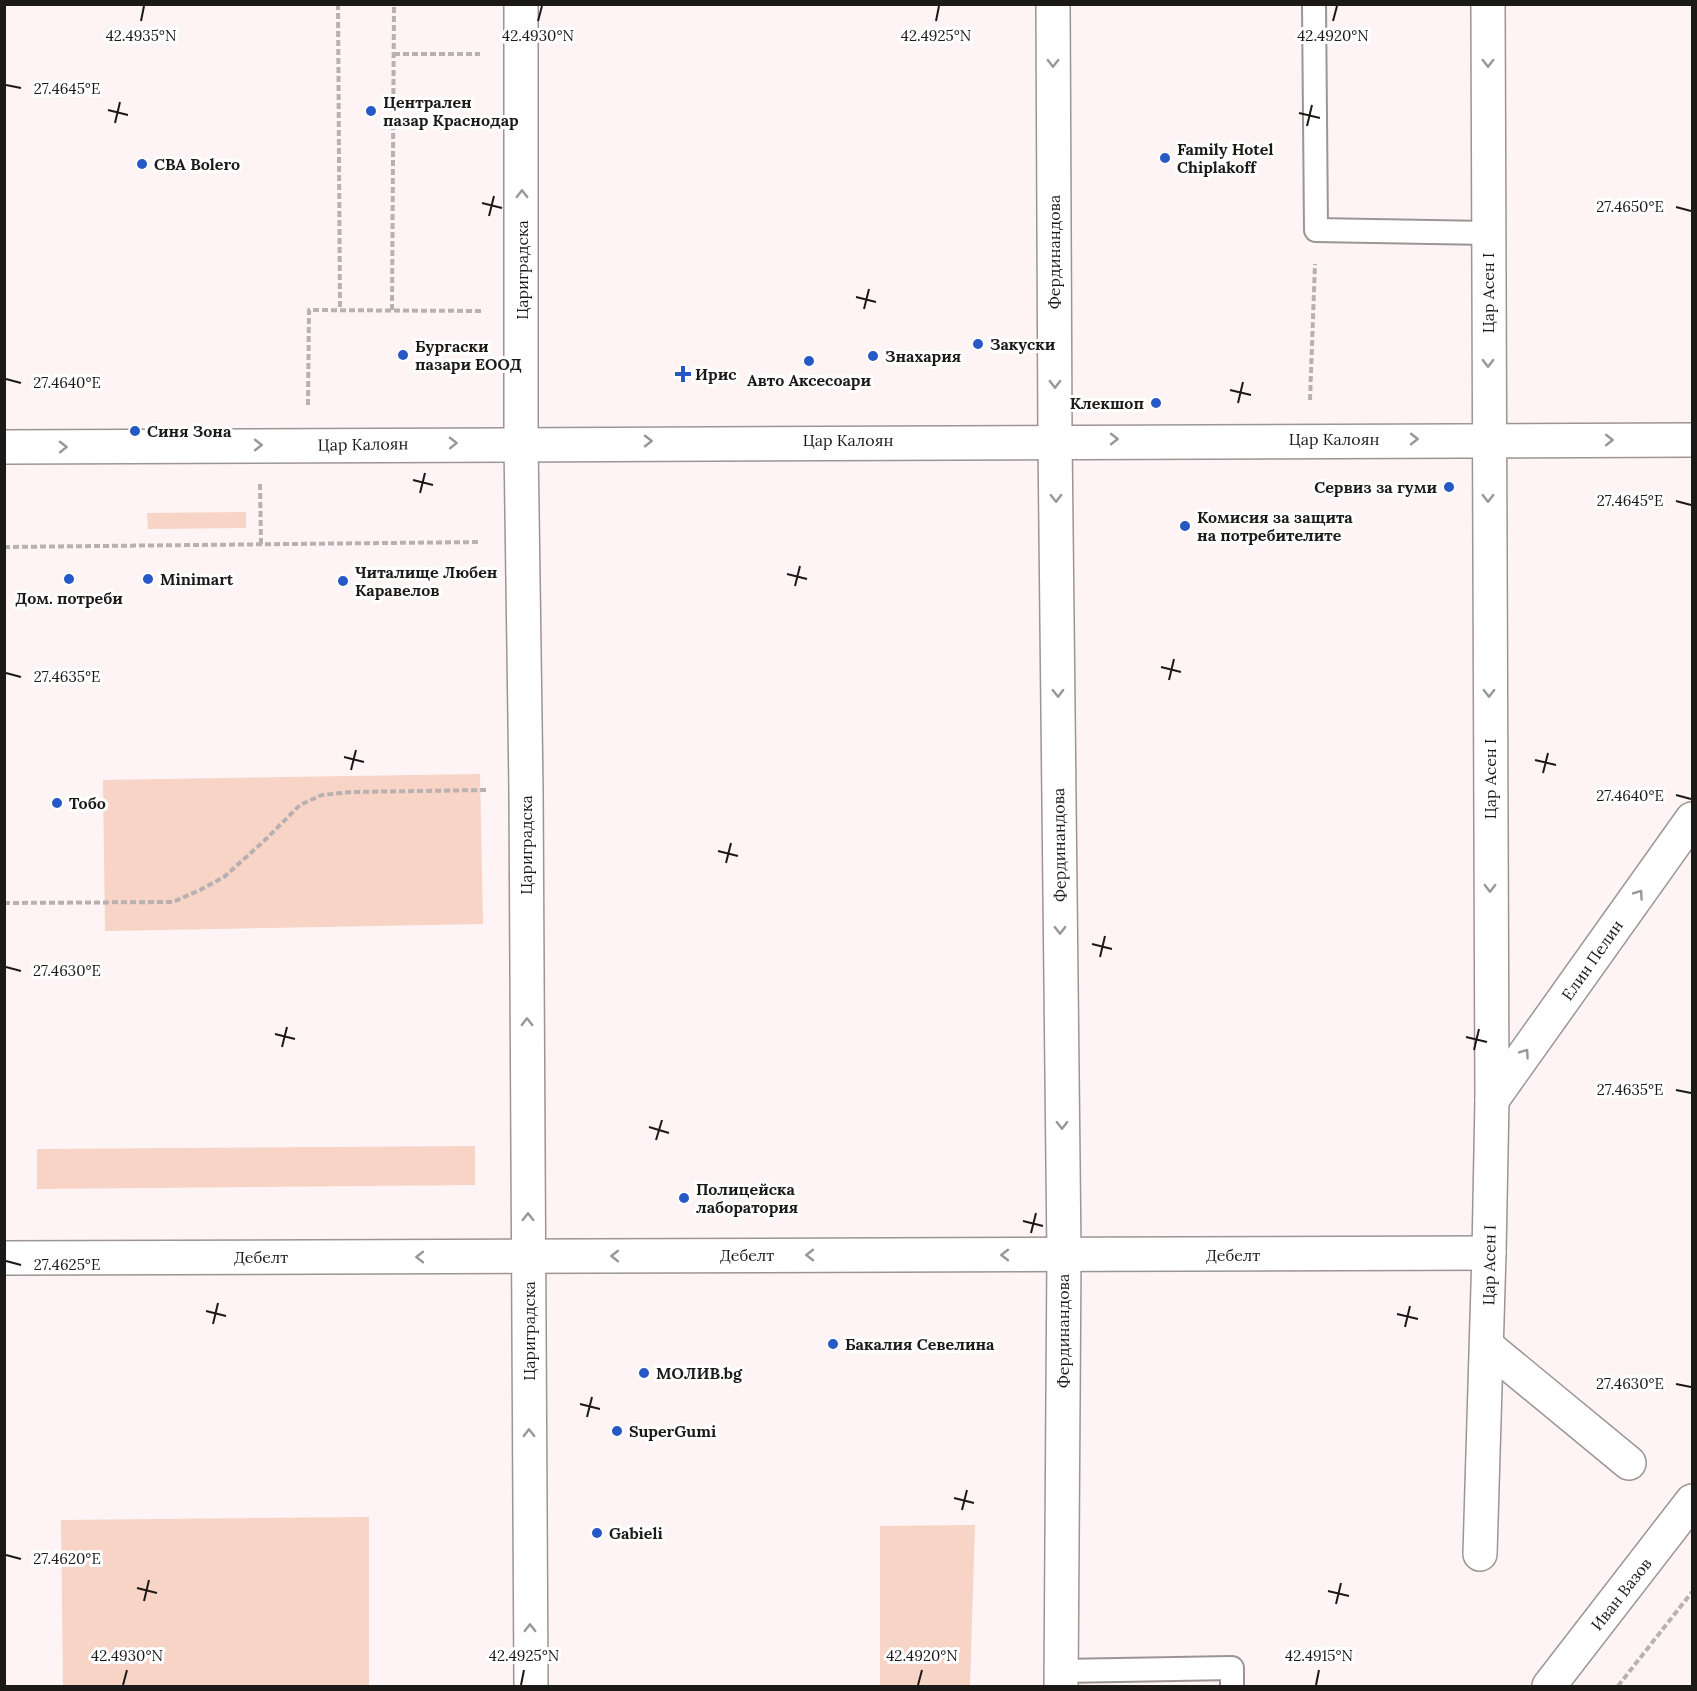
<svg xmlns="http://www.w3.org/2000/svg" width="1697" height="1691" viewBox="0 0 1697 1691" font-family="Lora,serif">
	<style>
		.green { fill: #f7d4c5 }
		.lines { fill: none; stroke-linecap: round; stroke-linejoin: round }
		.lane-casing { stroke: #9d9495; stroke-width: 26 }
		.street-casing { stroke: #9d9495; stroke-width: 36 }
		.secondary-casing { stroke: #9d9495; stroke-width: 36 }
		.path { stroke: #b8b0b1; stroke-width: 4; stroke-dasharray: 6 3; stroke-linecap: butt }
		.lane { stroke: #fff; stroke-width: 22 }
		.street { stroke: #fff; stroke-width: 33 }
		.secondary { stroke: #fff; stroke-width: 33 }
		.oneway { stroke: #999898 }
		.ticks { fill: none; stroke: #1c1919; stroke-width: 2 }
		.poi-dot { fill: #2658c6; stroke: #fff; stroke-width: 2 }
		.labels { text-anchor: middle; stroke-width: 6; stroke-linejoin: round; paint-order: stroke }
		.poi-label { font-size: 16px; font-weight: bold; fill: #1c1919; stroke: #fff; text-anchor: start }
		.street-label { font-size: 16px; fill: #1c1919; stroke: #fff }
		.ticks-label { font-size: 15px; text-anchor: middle; fill: #1c1919; stroke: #fff; stroke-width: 6; stroke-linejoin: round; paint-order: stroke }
	</style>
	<rect width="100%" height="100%" fill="#fef4f5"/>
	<g class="green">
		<polygon points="246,512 246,528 148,529 147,513"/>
		<polygon points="480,774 483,924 105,931 103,780"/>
		<polygon points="475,1146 475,1185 37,1189 37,1149"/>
		<polygon points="369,1517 369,1686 63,1686 61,1520"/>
		<polygon points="975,1525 970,1686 880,1686 880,1526"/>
	</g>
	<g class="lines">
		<defs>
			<g id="lane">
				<polyline points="1314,4 1316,230 1488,233"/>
				<polyline points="1061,1671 1232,1668 1232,1686"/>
			</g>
			<g id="street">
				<polyline points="521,4 521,442 526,790 531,1686"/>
				<polyline points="1055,439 1064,1254 1061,1686"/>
				<polyline points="1492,1100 1692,819"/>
				<polyline points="4,1258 1489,1253"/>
				<polyline points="1487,1346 1629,1463"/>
				<polyline points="1480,1554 1489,1253 1492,1100 1488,4"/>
			</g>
			<g id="secondary">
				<polyline points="1053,4 1055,439"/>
				<path d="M4 447C567 441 1130 439 1692 440"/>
				<polyline points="1549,1686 1692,1501"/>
			</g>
		</defs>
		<use href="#lane" class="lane-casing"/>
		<use href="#street" class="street-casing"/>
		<use href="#secondary" class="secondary-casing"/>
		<g class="path">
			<polyline points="338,4 340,310"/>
			<polyline points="394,54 480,54"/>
			<polyline points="392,310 394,4"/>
			<polyline points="1310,400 1315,264"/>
			<polyline points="308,405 309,310 482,311"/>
			<polyline points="260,484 261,544"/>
			<polyline points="4,547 481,542"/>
			<polyline points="4,903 173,902 200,890 224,877 264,841 300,805 322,795 352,792 486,790"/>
			<polyline points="1618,1686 1692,1592"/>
		</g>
		<use href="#lane" class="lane"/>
		<use href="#street" class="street"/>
		<use href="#secondary" class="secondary"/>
	</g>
	<defs><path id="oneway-chevron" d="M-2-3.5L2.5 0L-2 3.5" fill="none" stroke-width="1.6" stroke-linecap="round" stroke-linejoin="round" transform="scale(1.5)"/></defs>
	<g class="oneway">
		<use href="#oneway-chevron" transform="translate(1053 63) rotate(90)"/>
		<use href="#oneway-chevron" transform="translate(1488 63) rotate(90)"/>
		<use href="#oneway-chevron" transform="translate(522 194) rotate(-90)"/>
		<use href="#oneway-chevron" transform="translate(1488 363) rotate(90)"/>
		<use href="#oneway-chevron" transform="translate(1055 384) rotate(90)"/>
		<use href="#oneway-chevron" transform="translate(1114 439)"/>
		<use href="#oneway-chevron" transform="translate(1414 439)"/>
		<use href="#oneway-chevron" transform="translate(1609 440)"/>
		<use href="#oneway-chevron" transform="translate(648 441)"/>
		<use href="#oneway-chevron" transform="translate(453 443) rotate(-1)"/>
		<use href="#oneway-chevron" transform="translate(258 445)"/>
		<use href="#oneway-chevron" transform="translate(63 447) rotate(-1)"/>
		<use href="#oneway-chevron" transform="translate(1056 498) rotate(89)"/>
		<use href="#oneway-chevron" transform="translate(1488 498) rotate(90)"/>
		<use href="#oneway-chevron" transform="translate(1058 693) rotate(89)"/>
		<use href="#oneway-chevron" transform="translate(1489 693) rotate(90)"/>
		<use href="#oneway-chevron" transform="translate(1490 888) rotate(90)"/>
		<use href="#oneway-chevron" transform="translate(1639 894) rotate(-55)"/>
		<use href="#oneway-chevron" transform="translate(1060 930) rotate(89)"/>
		<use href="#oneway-chevron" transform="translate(527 1022) rotate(-90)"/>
		<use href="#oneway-chevron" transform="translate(1525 1053) rotate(-55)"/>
		<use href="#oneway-chevron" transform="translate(1062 1125) rotate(89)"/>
		<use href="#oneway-chevron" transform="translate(528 1217) rotate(-90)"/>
		<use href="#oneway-chevron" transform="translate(810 1255) rotate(180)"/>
		<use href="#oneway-chevron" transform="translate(1005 1255) rotate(180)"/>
		<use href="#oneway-chevron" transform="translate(615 1256) rotate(180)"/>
		<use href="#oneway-chevron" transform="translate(420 1257) rotate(180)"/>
		<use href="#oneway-chevron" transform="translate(529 1433) rotate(-90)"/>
		<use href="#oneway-chevron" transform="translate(530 1628) rotate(-90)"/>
	</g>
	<path class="ticks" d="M141 21 144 6M538 21 542 6M936 21 939 6M1333 21 1337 6M6 85 21 88M108 110 128 115M1299 113 1320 118M115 123 120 102M1307 126 1312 105M482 203 502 208M1676 207 1691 211M489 216 494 196M856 297 876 302M864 309 869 289M6 379 21 383M1230 390 1251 395M1238 403 1243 382M413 480 433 485M420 493 425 473M1676 501 1691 505M787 574 807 579M795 586 800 566M1161 667 1181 672M6 673 21 677M1169 680 1174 659M344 757 364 762M1535 760 1556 765M351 770 356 750M1543 773 1548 753M1676 795 1691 799M718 851 738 856M726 863 731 843M1092 944 1112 949M1100 957 1105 936M6 967 21 971M275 1034 295 1039M1466 1037 1487 1042M282 1047 287 1027M1474 1050 1479 1029M1676 1090 1691 1093M649 1127 669 1133M656 1140 662 1120M1023 1221 1043 1226M1031 1233 1036 1213M6 1261 21 1265M206 1311 226 1316M1397 1314 1418 1319M213 1324 218 1303M1405 1327 1410 1306M1676 1384 1691 1387M580 1404 600 1409M587 1417 592 1397M954 1498 974 1503M962 1510 967 1490M6 1555 21 1559M137 1588 157 1593M1328 1591 1349 1596M144 1601 149 1580M1336 1604 1341 1583M123 1685 127 1670M521 1685 524 1670M918 1685 922 1670M1316 1685 1319 1670"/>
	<g class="poi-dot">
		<circle cx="371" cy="111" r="6"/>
		<circle cx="1165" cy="158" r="6"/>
		<circle cx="142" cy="164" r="6"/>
		<circle cx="978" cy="344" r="6"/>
		<circle cx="403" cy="355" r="6"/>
		<circle cx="873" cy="356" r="6"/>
		<circle cx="809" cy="361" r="6"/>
		<path d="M680 365h6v6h6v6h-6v6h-6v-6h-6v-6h6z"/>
		<circle cx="1156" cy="403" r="6"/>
		<circle cx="135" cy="431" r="6"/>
		<circle cx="1449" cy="487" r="6"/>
		<circle cx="1185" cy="526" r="6"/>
		<circle cx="69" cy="579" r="6"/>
		<circle cx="148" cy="579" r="6"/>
		<circle cx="343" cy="581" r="6"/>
		<circle cx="57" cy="803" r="6"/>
		<circle cx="684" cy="1198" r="6"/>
		<circle cx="833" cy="1344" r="6"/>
		<circle cx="644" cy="1373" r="6"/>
		<circle cx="617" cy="1431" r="6"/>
		<circle cx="597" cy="1533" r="6"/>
	</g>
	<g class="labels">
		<g class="poi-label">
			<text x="383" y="108">Централен<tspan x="383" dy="18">пазар Краснодар</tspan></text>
			<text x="1177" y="155">Family Hotel<tspan x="1177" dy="18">Chiplakoff</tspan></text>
			<text x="154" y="170">CBA Bolero</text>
			<text x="990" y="350">Закуски</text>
			<text x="415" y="352">Бургаски<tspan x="415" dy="18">пазари ЕООД</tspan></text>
			<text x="885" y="362">Знахария</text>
			<text x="695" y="380">Ирис</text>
			<text x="809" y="386" text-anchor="middle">Авто Аксесоари</text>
			<text x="1144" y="409" text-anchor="end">Клекшоп</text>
			<text x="147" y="437">Синя Зона</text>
			<text x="1437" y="493" text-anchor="end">Сервиз за гуми</text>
			<text x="1197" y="523">Комисия за защита<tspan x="1197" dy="18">на потребителите</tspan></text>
			<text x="355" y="578">Читалище Любен<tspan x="355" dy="18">Каравелов</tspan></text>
			<text x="160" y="585">Minimart</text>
			<text x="69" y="604" text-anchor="middle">Дом. потреби</text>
			<text x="69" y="809">Тобо</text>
			<text x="696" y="1195">Полицейска<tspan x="696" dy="18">лаборатория</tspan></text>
			<text x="845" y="1350">Бакалия Севелина</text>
			<text x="656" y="1379">МОЛИВ.bg</text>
			<text x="629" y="1437">SuperGumi</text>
			<text x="609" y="1539">Gabieli</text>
		</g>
		<g class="street-label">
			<text transform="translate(1054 252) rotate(-90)" y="6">Фердинандова</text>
			<text transform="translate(522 270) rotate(-90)" y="6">Цариградска</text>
			<text transform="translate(1488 293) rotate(-90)" y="6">Цар Асен I</text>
			<text x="1334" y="445">Цар Калоян</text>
			<text x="848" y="446">Цар Калоян</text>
			<text transform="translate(363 444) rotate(-1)" y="6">Цар Калоян</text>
			<text transform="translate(1490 779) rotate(-90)" y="6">Цар Асен I</text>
			<text transform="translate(526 845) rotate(-90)" y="6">Цариградска</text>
			<text transform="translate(1059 845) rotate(-91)" y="6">Фердинандова</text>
			<text transform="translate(1592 960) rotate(-55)" y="6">Елин Пелин</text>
			<text x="747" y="1261">Дебелт</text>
			<text x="1233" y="1261">Дебелт</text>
			<text x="261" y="1263">Дебелт</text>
			<text transform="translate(1489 1265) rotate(-89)" y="6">Цар Асен I</text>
			<text transform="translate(529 1331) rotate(-90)" y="6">Цариградска</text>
			<text transform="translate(1063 1331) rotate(-90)" y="6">Фердинандова</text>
			<text transform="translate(1621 1594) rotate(-52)" y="6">Иван Вазов</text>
		</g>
	</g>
	<g class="ticks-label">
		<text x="141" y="41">42.4935°N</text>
		<text x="538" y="41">42.4930°N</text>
		<text x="936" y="41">42.4925°N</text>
		<text x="1333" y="41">42.4920°N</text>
		<text x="67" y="94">27.4645°E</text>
		<text x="1630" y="212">27.4650°E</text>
		<text x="67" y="388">27.4640°E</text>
		<text x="1630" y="506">27.4645°E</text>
		<text x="67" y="682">27.4635°E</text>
		<text x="1630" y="801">27.4640°E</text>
		<text x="67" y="976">27.4630°E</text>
		<text x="1630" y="1095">27.4635°E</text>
		<text x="67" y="1270">27.4625°E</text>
		<text x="1630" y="1389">27.4630°E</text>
		<text x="67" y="1564">27.4620°E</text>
		<text x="127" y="1661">42.4930°N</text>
		<text x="524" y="1661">42.4925°N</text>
		<text x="922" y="1661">42.4920°N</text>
		<text x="1319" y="1661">42.4915°N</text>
	</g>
	<rect width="1697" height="1691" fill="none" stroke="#1c1919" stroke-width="12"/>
</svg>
